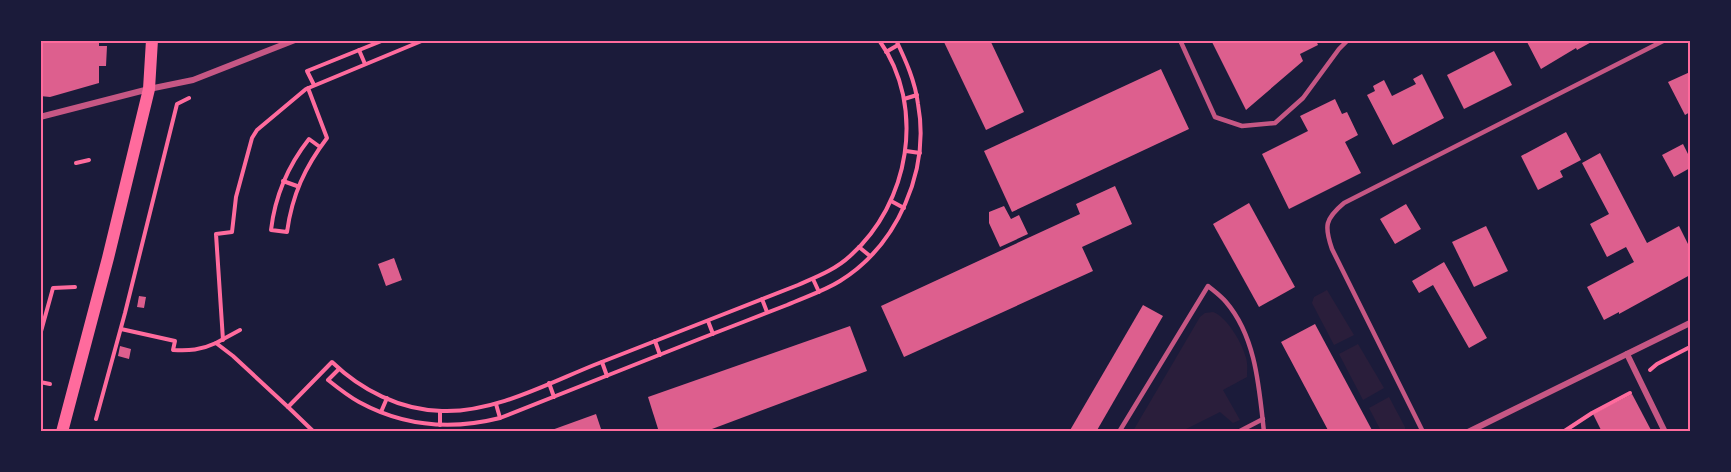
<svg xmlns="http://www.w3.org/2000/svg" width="1731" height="472" viewBox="0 0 1731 472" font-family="'PT Sans',sans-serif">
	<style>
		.green { fill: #2a1e3b }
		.building { fill: #dd5f8e }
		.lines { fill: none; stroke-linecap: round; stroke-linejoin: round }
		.path { stroke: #ff6b9d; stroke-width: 4 }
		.service { stroke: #c65784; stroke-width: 4.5 }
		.minor { stroke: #c65784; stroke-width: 6 }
		.secondary { stroke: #ff6b9d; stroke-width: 12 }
		.neatline { fill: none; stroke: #ff6b9d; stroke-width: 2 }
	</style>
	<rect width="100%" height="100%" fill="#1b1b3a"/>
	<g class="green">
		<polygon points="1327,290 1354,335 1334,345 1312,303 1314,297"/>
		<path d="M1213 312C1226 316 1243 344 1246 358 1248 364 1247 371 1247 377L1223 390 1240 420 1233 423 1220 412 1182 431H1133L1200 317 1205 313Z"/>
		<polygon points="1358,344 1384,388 1363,400 1339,354"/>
		<polygon points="1389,397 1405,427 1405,431 1381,431 1369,408"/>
	</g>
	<g class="building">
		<polygon points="40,40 99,40 99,46 107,46 106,66 99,66 99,83 50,97 40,96"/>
		<polygon points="943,40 990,40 1024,112 986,130"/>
		<polygon points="1211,40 1316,40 1318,45 1300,54 1303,61 1246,110"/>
		<polygon points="1526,40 1595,40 1577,50 1576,48 1541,69"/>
		<polygon points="1494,51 1512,85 1464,109 1447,75"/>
		<polygon points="1161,69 1189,129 1012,212 984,151"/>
		<polygon points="1690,72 1690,112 1685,115 1668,82"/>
		<polygon points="1422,74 1444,118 1393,145 1367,95 1375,91 1373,86 1384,80 1392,96 1416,84 1413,79"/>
		<polygon points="1335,99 1342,114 1347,112 1358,135 1345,142 1361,173 1289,209 1262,154 1308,131 1300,116"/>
		<polygon points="1566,132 1581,160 1560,171 1563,177 1538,190 1521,156"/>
		<polygon points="1683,144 1690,158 1690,168 1674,177 1662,155"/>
		<polygon points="1600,153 1647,243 1679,226 1690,248 1690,275 1619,314 1619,312 1604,320 1587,287 1634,262 1626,247 1607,257 1590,224 1609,214 1582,163"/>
		<polygon points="1115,186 1132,224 1082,247 1093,271 904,357 881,306 1080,214 1076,204"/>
		<polygon points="1249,203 1295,287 1259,307 1213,224"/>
		<polygon points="1406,204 1421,229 1395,244 1380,219"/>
		<polygon points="1004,206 1011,219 1019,215 1028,234 1000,247 989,223 989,212"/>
		<polygon points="1486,226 1508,271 1474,287 1452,242"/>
		<polygon points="394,258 402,280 386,286 378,264"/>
		<polygon points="1444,262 1487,338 1469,348 1433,285 1419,293 1412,281"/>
		<polygon points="139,296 146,297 144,308 137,307"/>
		<polygon points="1143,305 1163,316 1096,432 1069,432"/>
		<polygon points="1315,324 1373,432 1329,432 1281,342"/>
		<polygon points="850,326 867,371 704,432 659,432 648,397"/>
		<polygon points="120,346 131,349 129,359 118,356"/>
		<polygon points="1632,394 1652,432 1602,432 1593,414"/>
		<polygon points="596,414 602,432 549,432 549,431"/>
	</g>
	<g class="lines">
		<g class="path">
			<polyline points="359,50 365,64"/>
			<polyline points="886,52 898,45"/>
			<polyline points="314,85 307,71 384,40"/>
			<path d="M308 88 327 138C305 167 292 195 287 232L271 230C275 196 287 167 309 139L320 147"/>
			<polyline points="904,99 917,95"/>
			<polyline points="906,151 920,153"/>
			<polyline points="76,163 89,160"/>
			<polyline points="283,181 297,186"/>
			<polyline points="891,201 904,208"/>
			<polyline points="859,247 870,256"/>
			<polyline points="813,279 819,292"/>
			<polyline points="762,299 767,312"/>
			<polyline points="708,321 713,334"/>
			<path d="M121 329 175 341 173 350C189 351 201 350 216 343"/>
			<polyline points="240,330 216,343 233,356 288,407"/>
			<polyline points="40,335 53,288 75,287"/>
			<polyline points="223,340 216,234 232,232 236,197 252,138 257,130 306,89 424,40"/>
			<polyline points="655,341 660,355"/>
			<polyline points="602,362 607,376"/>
			<path d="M339 369 328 380C338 388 348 396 359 402 403 426 452 430 500 418 567 391 635 365 702 338 730 327 759 316 787 305 805 297 824 291 840 281 898 245 930 170 918 104 915 81 906 61 896 40"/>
			<polyline points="1650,370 1657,364 1690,347"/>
			<polyline points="40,382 50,384"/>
			<polyline points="549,383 554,397"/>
			<polyline points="496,404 500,418"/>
			<polyline points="381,412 387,398"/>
			<polyline points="96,419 125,313 177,104 189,98"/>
			<polyline points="440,425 440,411"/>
			<path d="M314 432 288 407 332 362C361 390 400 410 442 411 493 413 547 384 594 365 662 338 730 312 798 285 816 277 835 270 850 256 909 204 927 107 879 40"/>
			<polyline points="1563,432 1592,413 1630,393"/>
		</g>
		<g class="service">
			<polyline points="1180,40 1215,117 1242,126 1275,123 1303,98 1339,49 1348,40"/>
			<path d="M1119 432 1208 286C1214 291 1221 296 1226 302 1256 337 1259 387 1264 432"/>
			<polyline points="1238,432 1263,419"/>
			<path d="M1423 432 1332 249C1324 226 1325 219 1344 203L1665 40"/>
		</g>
		<g class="minor">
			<polyline points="40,117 149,89 193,80 295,40"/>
			<polyline points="1627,354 1665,432"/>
			<polyline points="1468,432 1690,323"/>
		</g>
		<polyline class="secondary" points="62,432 108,258 149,89 152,40"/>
	</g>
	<rect width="1731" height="472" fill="none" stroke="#1b1b3a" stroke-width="84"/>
	<rect x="42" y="42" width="1647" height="388" class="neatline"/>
</svg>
